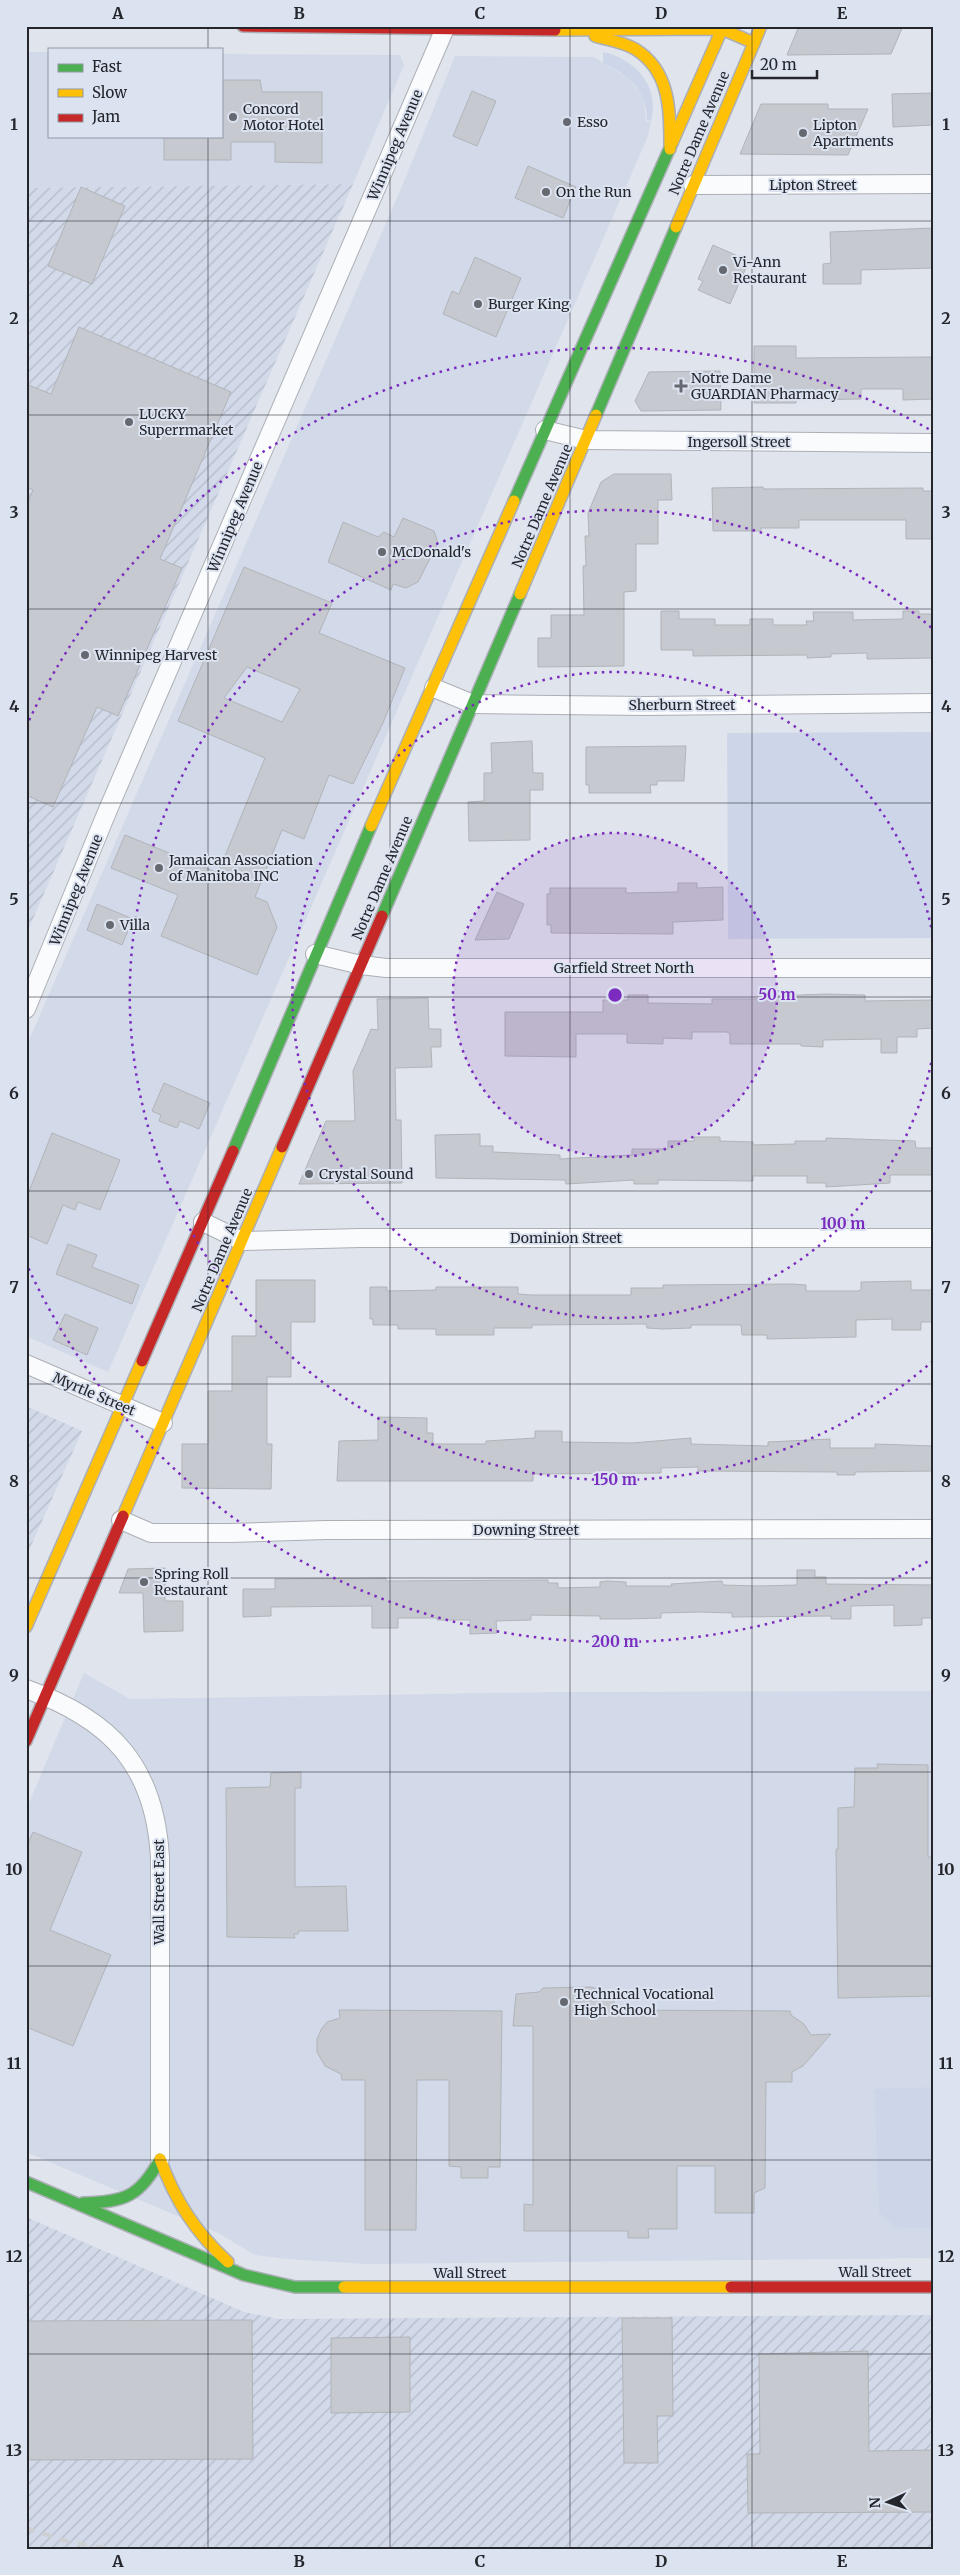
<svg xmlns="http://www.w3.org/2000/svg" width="960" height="2575" viewBox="0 0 960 2575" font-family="Merriweather,serif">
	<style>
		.built { fill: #d2d9e9 }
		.industrial { fill: url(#industrial-furrows) }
		.green { fill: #cdd6e8 }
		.building { fill: #c6c9cf; stroke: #b1b4b9; fill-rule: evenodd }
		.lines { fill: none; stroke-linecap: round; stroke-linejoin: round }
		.street-casing { stroke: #acafb6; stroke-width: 20 }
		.fast-casing { stroke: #acafb6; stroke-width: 14 }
		.slow-casing { stroke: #acafb6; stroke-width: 14 }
		.jam-casing { stroke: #acafb6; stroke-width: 14 }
		.street { stroke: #fafbfc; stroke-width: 18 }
		.fast { stroke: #4caf50; stroke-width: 11 }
		.slow { stroke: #ffc107; stroke-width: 11 }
		.jam { stroke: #c62828; stroke-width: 11 }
		.rail { stroke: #cdcfd1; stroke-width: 4; stroke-dasharray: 9 9; stroke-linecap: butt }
		.grid { fill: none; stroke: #24262c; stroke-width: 1; stroke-opacity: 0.55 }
		.ring { fill: none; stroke: #7b2cbf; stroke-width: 2.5; stroke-dasharray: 2.5 5 }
		.poi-dot { fill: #66686f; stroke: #dbe3f1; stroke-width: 2 }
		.labels { text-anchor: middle; stroke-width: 4; stroke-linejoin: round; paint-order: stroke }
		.poi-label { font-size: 14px; fill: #24262c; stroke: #dbe3f1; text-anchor: start }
		.street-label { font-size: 14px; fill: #24262c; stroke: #dbe3f1 }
		.centre { fill: #7b2cbf; stroke: #dbe3f1; stroke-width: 2.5 }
		.ring-label { font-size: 15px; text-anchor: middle; font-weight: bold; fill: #7b2cbf; stroke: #dbe3f1; stroke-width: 4; stroke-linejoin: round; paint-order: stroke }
		.neatline { fill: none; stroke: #24262c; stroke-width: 2 }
		.grid-label { font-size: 16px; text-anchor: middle; font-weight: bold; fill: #24262c }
	</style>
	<defs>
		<pattern id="industrial-furrows" width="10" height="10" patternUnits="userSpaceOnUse" patternTransform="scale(1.25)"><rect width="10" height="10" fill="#d2d9e9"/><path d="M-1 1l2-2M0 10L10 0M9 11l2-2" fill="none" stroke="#b4bac8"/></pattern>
	</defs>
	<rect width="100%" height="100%" fill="#e0e4ec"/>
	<g class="built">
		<polygon points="26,52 49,52 49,136 221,136 221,54 400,55 404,65 353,184 26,188"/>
		<polygon points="455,56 594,57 626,77 639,91 644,101 646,121 651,122 648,136 108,1372 26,1336 26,1047 403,184"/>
		<polygon points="84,1673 130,1699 562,1692 934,1691 934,2258 367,2264 288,2259 255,2255 218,2233 26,2152 26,1810"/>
	</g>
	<g class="industrial">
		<polygon points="353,184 26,935 26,188"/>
		<polygon points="26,1406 82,1431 26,1557"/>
		<polygon points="26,2217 244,2312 279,2319 934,2315 934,2549 26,2549"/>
	</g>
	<g class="green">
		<path d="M603 52C636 59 660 87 651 121L647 120C647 90 628 75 603 63Z"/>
		<polygon points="934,732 934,938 728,939 727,733"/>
		<polygon points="934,2087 934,2229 895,2227 879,2212 874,2089"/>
	</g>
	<g class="building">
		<polygon points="799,26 903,26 891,54 787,55"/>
		<polygon points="221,80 260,80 262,92 322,92 322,163 275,162 275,142 231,142 231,160 164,160 164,136 221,136"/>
		<polygon points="472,91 496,101 477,146 453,136"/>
		<polygon points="934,93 934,125 893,127 892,94"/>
		<polygon points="761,104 828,104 828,109 868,109 848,155 740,154"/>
		<polygon points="528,166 576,187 563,218 515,198"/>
		<polygon points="81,187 125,206 92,284 48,266"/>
		<polygon points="934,228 934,268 861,270 861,284 823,284 823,264 831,263 830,232"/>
		<polygon points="713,245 749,261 730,304 698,290 703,281 698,279"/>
		<polygon points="475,257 521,278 496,337 443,314 452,291 459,294"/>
		<polygon points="79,327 231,392 160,559 182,568 118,716 97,707 53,807 26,795 26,507 33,490 26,487 26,384 51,394"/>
		<polygon points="754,346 796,346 796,358 934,357 934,399 903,400 903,389 861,389 861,399 796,400 796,403 754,403"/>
		<polygon points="720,371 721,410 641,411 635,401 649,372"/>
		<polygon points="614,474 671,474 672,500 658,500 658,544 636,544 636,591 624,592 624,666 538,667 538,638 551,638 551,615 584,615 583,566 586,566 585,536 589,536 588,513 601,482"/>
		<polygon points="763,487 764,489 923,488 923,491 934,491 934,539 906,539 906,520 799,520 799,528 761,528 761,531 713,531 712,488"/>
		<polygon points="403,518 434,531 438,543 418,582 406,588 393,584 391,590 328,562 343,522 378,537 384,532 394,537"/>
		<path d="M244 567 332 603 319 633 405 668 383 723 353 784 329 775 304 839 282 830 255 897 267 902 277 927 257 975 161 936 178 895 111 868 125 835 218 873 265 758 178 721ZM247 667 300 689 282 722 224 698Z"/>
		<polygon points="661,611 679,611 679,619 715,619 715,625 750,625 750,619 773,619 773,625 807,625 806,621 814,621 813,612 853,612 853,620 903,619 903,611 919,611 919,614 934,614 934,658 867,659 867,653 831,654 831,657 807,658 807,655 693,656 693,650 661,650"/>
		<polygon points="532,741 533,773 543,773 543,790 530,790 530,840 469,841 468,802 484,801 484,773 492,773 491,743"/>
		<polygon points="686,746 684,781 657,781 657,785 650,785 651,793 589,793 589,785 586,785 586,747"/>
		<polygon points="678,883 697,883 697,888 723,887 723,920 673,922 673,934 551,933 551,925 547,925 547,894 550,894 550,888 626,888 626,893 678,892"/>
		<polygon points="497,892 524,904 509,939 475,940"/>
		<polygon points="97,904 133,919 122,945 87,930"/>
		<polygon points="825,994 865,995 865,1001 934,1000 934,1028 917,1029 917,1037 897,1037 897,1053 881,1053 881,1039 823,1040 823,1047 801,1046 801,1044 730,1044 730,1034 727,1032 692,1032 692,1039 663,1038 663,1044 627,1043 627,1034 576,1034 576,1057 505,1056 505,1012 603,1012 603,1000 628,1000 628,995 648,995 648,1003 712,1004 712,999 776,999 776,996"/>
		<polygon points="428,998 429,1029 441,1029 441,1047 431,1047 432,1067 395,1068 396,1120 401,1120 402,1183 299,1184 326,1121 355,1121 353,1071 371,1029 378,1030 377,999"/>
		<polygon points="164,1083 210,1103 199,1129 180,1121 177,1128 159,1121 161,1115 152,1111"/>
		<polygon points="52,1133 120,1160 100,1210 78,1202 75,1210 63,1205 47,1244 26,1235 26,1199"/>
		<polygon points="480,1134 480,1146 493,1146 493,1152 560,1155 560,1159 632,1155 632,1149 668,1149 668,1141 694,1141 694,1137 720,1137 720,1141 753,1142 753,1145 795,1144 795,1141 826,1141 826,1138 915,1141 916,1148 934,1148 934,1175 890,1175 890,1183 826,1187 826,1183 807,1183 807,1176 753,1176 753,1181 658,1180 658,1184 634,1184 634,1180 566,1184 565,1180 436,1178 435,1135"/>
		<polygon points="68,1244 97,1255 92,1267 139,1285 132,1304 56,1274"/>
		<polygon points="256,1280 315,1280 315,1322 291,1322 291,1377 267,1377 267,1444 272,1444 271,1489 182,1488 182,1444 208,1444 208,1391 232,1391 232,1336 256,1336"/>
		<polygon points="911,1281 911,1290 934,1290 934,1322 921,1322 921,1330 892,1330 892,1319 856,1320 856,1337 767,1339 767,1335 742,1335 741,1325 691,1325 691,1328 663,1329 647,1328 646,1324 532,1325 532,1328 494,1328 494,1335 436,1335 436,1329 398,1329 398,1325 373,1325 373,1319 370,1319 370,1287 387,1287 387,1291 436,1290 436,1287 518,1287 518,1294 532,1295 631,1295 631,1288 663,1288 663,1285 792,1284 806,1285 806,1291 858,1291 861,1290 861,1282"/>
		<polygon points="65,1314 98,1328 87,1355 53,1340"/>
		<polygon points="378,1417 427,1418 427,1433 433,1433 433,1444 486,1444 486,1441 535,1438 535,1431 562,1431 562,1442 632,1443 691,1438 691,1444 768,1446 768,1442 830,1439 830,1448 875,1448 875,1444 934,1446 934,1471 855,1472 855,1475 837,1475 837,1472 698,1471 698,1467 661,1468 661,1473 533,1474 533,1481 337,1481 339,1441 378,1440"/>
		<polygon points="165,1568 165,1601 183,1601 183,1631 144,1632 143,1593 119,1593 128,1569"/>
		<polygon points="797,1570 815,1570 815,1577 826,1577 826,1584 934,1585 934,1618 922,1618 922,1625 894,1626 894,1605 851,1606 851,1619 831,1619 831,1616 732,1617 732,1613 699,1612 661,1613 661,1618 626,1619 600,1619 600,1616 531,1615 531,1620 496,1621 497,1633 470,1634 470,1620 437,1620 437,1618 398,1618 398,1628 372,1628 372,1606 271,1607 271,1616 243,1617 243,1589 275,1589 275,1579 386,1578 386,1581 548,1580 548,1583 558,1583 558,1588 600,1587 600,1582 607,1581 626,1582 626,1586 672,1586 671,1584 722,1581 723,1585 757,1586 797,1585"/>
		<polygon points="877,1764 928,1765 928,1857 934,1857 934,1996 838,1998 836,1849 838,1849 838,1808 854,1807 855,1768 878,1768"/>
		<polygon points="301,1772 301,1788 295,1788 295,1887 346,1886 348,1931 299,1931 298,1934 294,1934 295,1938 227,1937 226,1788 270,1787 271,1773"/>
		<polygon points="33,1832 82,1852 50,1930 111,1955 73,2046 26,2027 26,1848"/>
		<polygon points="591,1987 614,1994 614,2010 790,2011 791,2015 804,2024 811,2035 831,2034 803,2066 792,2072 792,2082 766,2082 765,2188 754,2193 754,2213 715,2213 715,2166 677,2166 677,2229 648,2229 649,2238 628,2238 628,2231 524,2231 524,2204 533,2205 533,2026 513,2026 516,1994 539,1992 543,1988"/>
		<polygon points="339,2010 502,2011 500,2167 488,2167 488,2178 461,2178 461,2167 449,2166 449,2080 417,2080 416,2230 365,2230 365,2080 342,2080 341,2074 325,2066 317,2052 317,2039 322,2028 327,2022 340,2018"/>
		<polygon points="622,2318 672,2318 673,2416 657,2416 658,2463 624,2463"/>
		<polygon points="252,2320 253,2459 26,2460 26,2321"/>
		<polygon points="410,2337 410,2412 331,2413 331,2338"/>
		<polygon points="868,2351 869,2451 934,2450 934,2512 748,2513 747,2454 760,2454 759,2354"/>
	</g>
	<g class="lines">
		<defs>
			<g id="street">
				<polyline points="693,185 934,184"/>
				<polyline points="545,430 586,440 934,443"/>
				<polyline points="434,688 473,704 646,706 934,703"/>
				<polyline points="315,954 361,965 386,968 934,968"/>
				<polyline points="26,1009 107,812 446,26"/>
				<polyline points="203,1222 242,1241 360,1238 934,1238"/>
				<polyline points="26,1364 163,1423"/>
				<polyline points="121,1520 151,1533 230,1533 326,1530 934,1529"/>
				<path d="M26 1689C111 1719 155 1766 160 1858V2159"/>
			</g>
			<g id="fast">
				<polyline points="596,415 676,227"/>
				<polyline points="514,501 672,143"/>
				<polyline points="382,916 520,594"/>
				<polyline points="233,1151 371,826"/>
				<polyline points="26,2182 244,2275 295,2287 344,2287"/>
				<path d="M83 2203C124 2202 140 2197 160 2159"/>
			</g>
			<g id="slow">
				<polyline points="555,30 722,29 754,43 761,26"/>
				<path d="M595 36C608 40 623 42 635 49 671 71 670 112 670 149"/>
				<polyline points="672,143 722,29"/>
				<polyline points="676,227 754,43"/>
				<polyline points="520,594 596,415"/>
				<polyline points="371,826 514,501"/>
				<polyline points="123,1516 282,1147"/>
				<polyline points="26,1627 142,1361"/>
				<path d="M160 2159C175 2200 195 2232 228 2262"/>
				<polyline points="344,2287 731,2287"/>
			</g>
			<g id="jam">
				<polyline points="243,26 555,30"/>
				<polyline points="282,1147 382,916"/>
				<polyline points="142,1361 233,1151"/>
				<polyline points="26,1741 123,1516"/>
				<polyline points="731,2287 934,2287"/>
			</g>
		</defs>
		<use href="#street" class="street-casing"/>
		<use href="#fast" class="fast-casing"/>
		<use href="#slow" class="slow-casing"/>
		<use href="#jam" class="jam-casing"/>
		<use href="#street" class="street"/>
		<use href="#fast" class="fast"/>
		<use href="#slow" class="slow"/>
		<use href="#jam" class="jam"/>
		<polyline class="rail" points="26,2528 69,2542 112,2549"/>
	</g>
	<path class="grid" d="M208 26V49M390 26V2549M570 26V2549M752 26V2549M208 136V2549M26 221H934M26 415H934M26 609H934M26 803H934M26 997H934M26 1191H934M26 1384H934M26 1578H934M26 1772H934M26 1966H934M26 2160H934M26 2354H934"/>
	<circle cx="615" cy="995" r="162" fill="#7b2cbf" fill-opacity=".12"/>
	<g class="ring">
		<circle cx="615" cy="995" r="162"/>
		<path d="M934 1048A323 323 0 1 1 934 942"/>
		<path d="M933 1361A485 485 0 1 1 933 629"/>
		<path d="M934 1558A647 647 0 0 1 26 1263M26 727A647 647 0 0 1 934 432"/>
	</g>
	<g class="poi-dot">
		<circle cx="233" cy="117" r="5"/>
		<circle cx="567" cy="122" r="5"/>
		<circle cx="803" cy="133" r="5"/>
		<circle cx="546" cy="192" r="5"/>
		<circle cx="723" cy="270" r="5"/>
		<circle cx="478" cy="304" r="5"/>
		<path d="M678.5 378.5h5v5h5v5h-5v5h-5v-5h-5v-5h5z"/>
		<circle cx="129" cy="422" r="5"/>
		<circle cx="382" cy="552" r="5"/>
		<circle cx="85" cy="655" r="5"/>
		<circle cx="159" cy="868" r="5"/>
		<circle cx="110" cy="925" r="5"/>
		<circle cx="309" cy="1174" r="5"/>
		<circle cx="144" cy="1582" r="5"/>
		<circle cx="564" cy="2002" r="5"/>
	</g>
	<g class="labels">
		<g class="poi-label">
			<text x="243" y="114">Concord<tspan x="243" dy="16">Motor Hotel</tspan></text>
			<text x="577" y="127">Esso</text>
			<text x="813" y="130">Lipton<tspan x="813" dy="16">Apartments</tspan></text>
			<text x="556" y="197">On the Run</text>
			<text x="733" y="267">Vi-Ann<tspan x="733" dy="16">Restaurant</tspan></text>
			<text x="488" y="309">Burger King</text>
			<text x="691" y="383">Notre Dame<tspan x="691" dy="16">GUARDIAN Pharmacy</tspan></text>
			<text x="139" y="419">LUCKY<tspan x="139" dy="16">Superrmarket</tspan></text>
			<text x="392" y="557">McDonald's</text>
			<text x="95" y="660">Winnipeg Harvest</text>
			<text x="169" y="865">Jamaican Association<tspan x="169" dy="16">of Manitoba INC</tspan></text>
			<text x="120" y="930">Villa</text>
			<text x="319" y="1179">Crystal Sound</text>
			<text x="154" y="1579">Spring Roll<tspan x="154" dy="16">Restaurant</tspan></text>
			<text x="574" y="1999">Technical Vocational<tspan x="574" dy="16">High School</tspan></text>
		</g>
		<g class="street-label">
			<text transform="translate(699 133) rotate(-67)" y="5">Notre Dame Avenue</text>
			<text transform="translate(395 145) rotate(-67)" y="5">Winnipeg Avenue</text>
			<text x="813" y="190">Lipton Street</text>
			<text x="739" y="447">Ingersoll Street</text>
			<text transform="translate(542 506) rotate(-67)" y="5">Notre Dame Avenue</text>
			<text transform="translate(235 517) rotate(-67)" y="5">Winnipeg Avenue</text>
			<text x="682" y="710">Sherburn Street</text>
			<text transform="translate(382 878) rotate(-67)" y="5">Notre Dame Avenue</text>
			<text transform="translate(76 890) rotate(-68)" y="5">Winnipeg Avenue</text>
			<text x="624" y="973">Garfield Street North</text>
			<text x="566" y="1243">Dominion Street</text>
			<text transform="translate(222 1250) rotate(-67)" y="5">Notre Dame Avenue</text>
			<text transform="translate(94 1394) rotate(23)" y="5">Myrtle Street</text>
			<text x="526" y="1535">Downing Street</text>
			<text transform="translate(159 1892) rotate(-90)" y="5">Wall Street East</text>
			<text x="875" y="2277">Wall Street</text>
			<text x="470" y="2278">Wall Street</text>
		</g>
	</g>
	<circle cx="615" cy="995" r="8" class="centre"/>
	<g class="ring-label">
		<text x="777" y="1000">50 m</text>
		<text x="843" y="1229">100 m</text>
		<text x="615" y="1485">150 m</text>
		<text x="615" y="1647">200 m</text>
	</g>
	<rect width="960" height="2575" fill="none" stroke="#dbe3f1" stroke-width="55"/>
	<rect x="48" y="48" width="175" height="90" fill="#dbe3f1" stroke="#9297a2"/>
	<rect x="58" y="64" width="25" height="8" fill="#4caf50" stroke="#9297a2"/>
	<text x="92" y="72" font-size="15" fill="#24262c">Fast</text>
	<rect x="58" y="89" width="25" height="8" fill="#ffc107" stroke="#9297a2"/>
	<text x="92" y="98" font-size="15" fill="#24262c">Slow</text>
	<rect x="58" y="114" width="25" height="8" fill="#c62828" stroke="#9297a2"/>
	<text x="92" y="122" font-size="15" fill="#24262c">Jam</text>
	<g transform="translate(888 2502) rotate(267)" stroke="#dbe3f1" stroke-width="4" paint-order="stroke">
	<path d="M0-4L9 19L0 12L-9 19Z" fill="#24262c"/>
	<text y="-8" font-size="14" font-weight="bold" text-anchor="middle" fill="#24262c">N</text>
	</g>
	<path d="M752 70v8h65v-8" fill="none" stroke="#24262c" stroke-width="2.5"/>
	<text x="760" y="70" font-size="15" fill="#24262c" stroke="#dbe3f1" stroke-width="4" paint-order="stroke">20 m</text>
	<rect x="28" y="28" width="904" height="2520" class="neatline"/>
	<g class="grid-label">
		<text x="118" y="19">A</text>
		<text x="299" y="19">B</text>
		<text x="480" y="19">C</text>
		<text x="661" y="19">D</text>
		<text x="842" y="19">E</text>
		<text x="14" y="130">1</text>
		<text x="946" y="130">1</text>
		<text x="14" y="324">2</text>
		<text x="946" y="324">2</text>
		<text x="14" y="518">3</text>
		<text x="946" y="518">3</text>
		<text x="14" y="712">4</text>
		<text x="946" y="712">4</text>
		<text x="14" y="905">5</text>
		<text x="946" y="905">5</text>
		<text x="14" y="1099">6</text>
		<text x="946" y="1099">6</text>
		<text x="14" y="1293">7</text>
		<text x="946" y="1293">7</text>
		<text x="14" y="1487">8</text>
		<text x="946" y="1487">8</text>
		<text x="14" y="1681">9</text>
		<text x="946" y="1681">9</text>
		<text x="14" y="1875">10</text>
		<text x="946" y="1875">10</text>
		<text x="14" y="2069">11</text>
		<text x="946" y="2069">11</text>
		<text x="14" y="2262">12</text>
		<text x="946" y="2262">12</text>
		<text x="14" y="2456">13</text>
		<text x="946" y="2456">13</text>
		<text x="118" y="2567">A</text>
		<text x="299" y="2567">B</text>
		<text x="480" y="2567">C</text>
		<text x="661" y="2567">D</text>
		<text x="842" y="2567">E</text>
	</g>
</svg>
